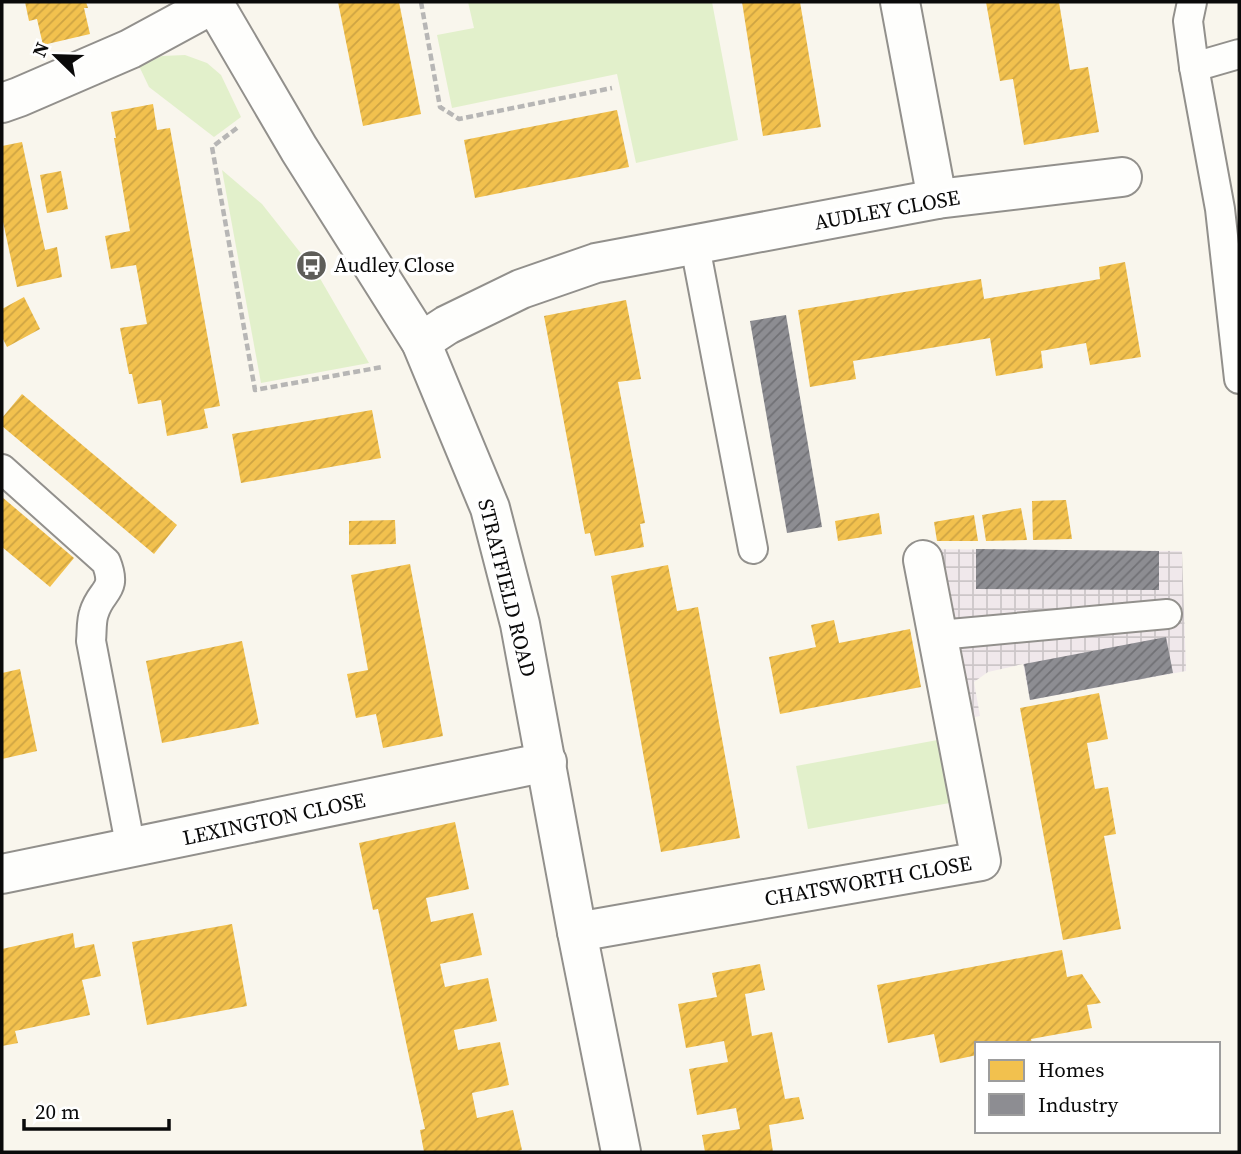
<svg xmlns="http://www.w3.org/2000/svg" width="1241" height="1154" viewBox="0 0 1241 1154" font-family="'Source Serif 4',serif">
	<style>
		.industrial { fill: url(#industrial-grid) }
		.grass { fill: #e2f0cb }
		.homes { fill: url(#homes-hatch) }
		.industry { fill: url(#industry-hatch) }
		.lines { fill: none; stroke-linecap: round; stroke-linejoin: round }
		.lane-casing { stroke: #92908c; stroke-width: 32 }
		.street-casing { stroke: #92908c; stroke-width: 42 }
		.path { stroke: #b7b6b5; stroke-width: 4.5; stroke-dasharray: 7 3.5; stroke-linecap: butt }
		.lane { stroke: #fefefc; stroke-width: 28 }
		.street { stroke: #fefefc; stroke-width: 38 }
		.labels { text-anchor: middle; stroke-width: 7; stroke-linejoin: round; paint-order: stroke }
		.street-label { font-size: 21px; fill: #0a0a0a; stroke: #fff }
		.poi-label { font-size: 21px; fill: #0a0a0a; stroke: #fff; text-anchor: start }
	</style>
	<defs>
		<pattern id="industrial-grid" width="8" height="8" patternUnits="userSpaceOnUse" patternTransform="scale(1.75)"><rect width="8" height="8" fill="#f0e8eb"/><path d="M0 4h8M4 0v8" fill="none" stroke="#ccc6c8"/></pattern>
		<pattern id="homes-hatch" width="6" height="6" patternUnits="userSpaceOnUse" patternTransform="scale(1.75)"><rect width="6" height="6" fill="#f2c14e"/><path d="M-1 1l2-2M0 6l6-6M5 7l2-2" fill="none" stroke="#cea443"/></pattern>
		<pattern id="industry-hatch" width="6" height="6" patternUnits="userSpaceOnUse" patternTransform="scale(1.75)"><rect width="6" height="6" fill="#8d8d92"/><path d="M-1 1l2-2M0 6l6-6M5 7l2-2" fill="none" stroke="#717175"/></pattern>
	</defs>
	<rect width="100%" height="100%" fill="#f9f6ed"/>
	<polygon class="industrial" points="905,549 1182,551 1186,671 1030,700 1023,664 988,672 974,682 980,716 936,725"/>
	<g class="grass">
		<polygon points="468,2 712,2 738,140 636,163 617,74 452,108 437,35 474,28"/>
		<polygon points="185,55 207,63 221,75 241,117 214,137 149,87 139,66 162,56"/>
		<polygon points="222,170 262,204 318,275 369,363 261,383"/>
		<polygon points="943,739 955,802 808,829 796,766"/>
	</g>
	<g class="homes">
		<polygon points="25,2 86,2 88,8 84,8 90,34 43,45 37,19 29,21"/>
		<polygon points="338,2 399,2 421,114 363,126"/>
		<polygon points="742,2 800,2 821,127 763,136"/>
		<polygon points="986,2 1059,2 1070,70 1088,67 1099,132 1024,145 1013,79 1000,81"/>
		<polygon points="153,104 157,130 170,128 220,406 204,409 208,428 167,436 161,400 138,404 132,374 129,374 120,328 147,324 136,265 111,269 105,236 130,231 114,138 116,138 111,112"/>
		<polygon points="617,110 629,167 475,198 464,140"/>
		<polygon points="22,142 45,250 57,247 62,277 17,287 2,217 2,146"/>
		<polygon points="61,171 68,209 47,213 40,175"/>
		<polygon points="1125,262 1141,357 1090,365 1086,343 1041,351 1043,368 996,376 990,338 853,361 856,379 810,387 798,310 981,279 984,299 1100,279 1099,267"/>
		<polygon points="24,297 40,329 7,347 2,337 2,309"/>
		<polygon points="626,300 641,379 618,382 645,523 640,524 644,547 595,556 590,533 585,534 544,316"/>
		<polygon points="22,394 177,525 154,554 2,426 2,418"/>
		<polygon points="372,410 381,458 241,483 232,434"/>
		<polygon points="2,497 74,558 50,587 2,547"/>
		<polygon points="1066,500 1072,539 1033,540 1032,501"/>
		<polygon points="1021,508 1027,540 986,541 982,515"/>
		<polygon points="879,513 882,534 838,541 835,521"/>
		<polygon points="974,515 978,541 937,541 934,522"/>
		<polygon points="395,520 396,544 349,545 349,521"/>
		<polygon points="410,564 443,736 383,748 376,714 356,718 347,674 368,670 351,575"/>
		<polygon points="668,565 677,611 698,607 740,838 661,852 611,576"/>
		<polygon points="834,620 839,643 910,629 921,687 780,714 769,657 816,647 811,625"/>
		<polygon points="242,641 259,724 162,743 146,661"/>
		<polygon points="20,669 37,751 2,759 2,673"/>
		<polygon points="1099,693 1108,739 1087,743 1095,789 1108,787 1116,834 1104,836 1121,929 1063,940 1020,708"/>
		<polygon points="455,822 469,889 426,898 431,922 473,913 482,955 440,964 445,987 488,978 497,1021 454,1030 458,1050 500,1042 509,1085 472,1093 477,1118 513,1110 522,1150 513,1152 424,1152 420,1130 425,1129 410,1061 378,909 373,910 359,843"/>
		<polygon points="232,924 247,1006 147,1025 132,942"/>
		<polygon points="73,933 75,948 94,944 101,976 82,980 90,1015 15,1031 18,1043 2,1046 2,949"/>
		<polygon points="1062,950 1067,977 1082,974 1101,1003 1087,1005 1092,1028 1031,1039 1032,1044 977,1044 977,1055 940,1063 934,1034 888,1043 877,985"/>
		<polygon points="760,964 765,990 745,994 752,1036 772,1032 785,1099 799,1097 804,1119 769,1125 773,1152 705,1152 702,1135 740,1129 736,1108 697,1115 689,1069 728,1062 724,1041 686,1048 678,1004 717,997 712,973"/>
	</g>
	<g class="industry">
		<polygon points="786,315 822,527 787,533 750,321"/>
		<polygon points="976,549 1159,551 1159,590 976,589"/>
		<polygon points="1166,637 1173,673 1030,700 1024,664"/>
	</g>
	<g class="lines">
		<defs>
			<g id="lane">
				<polyline points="1192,2 1188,21 1194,67 1220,209 1239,379"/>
				<polyline points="1194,67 1239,54"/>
				<polyline points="695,246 753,549"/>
				<path d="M2 469 106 562C118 592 101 589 94 613 91 621 92 632 91 641L131 849"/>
				<polyline points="939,635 1167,614"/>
			</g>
			<g id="street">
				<polyline points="213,2 299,149 421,342 490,508 520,624 577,932 621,1152"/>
				<polyline points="900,2 937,199"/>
				<polyline points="2,103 19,97 130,49 213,4"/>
				<polyline points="421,342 447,325 521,289 596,263 937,199 1122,177"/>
				<polyline points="2,874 547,762"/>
				<polyline points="577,932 981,861 923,560"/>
			</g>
		</defs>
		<use href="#lane" class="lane-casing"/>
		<use href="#street" class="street-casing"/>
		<g class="path">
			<polyline points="421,2 440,107 459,119 612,88"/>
			<polyline points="237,128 212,147 255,390 382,367"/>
		</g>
		<use href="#lane" class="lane"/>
		<use href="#street" class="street"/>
	</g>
	<defs>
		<symbol id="bus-disc" viewBox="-11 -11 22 22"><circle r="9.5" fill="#5e5d59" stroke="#fff"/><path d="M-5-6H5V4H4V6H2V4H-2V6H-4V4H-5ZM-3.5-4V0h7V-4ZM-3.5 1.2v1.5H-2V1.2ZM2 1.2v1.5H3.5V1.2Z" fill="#fff"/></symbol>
	</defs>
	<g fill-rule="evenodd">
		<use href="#bus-disc" x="294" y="248" width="35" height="35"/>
	</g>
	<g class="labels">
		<g class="street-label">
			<text transform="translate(887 210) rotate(-10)" y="7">AUDLEY CLOSE</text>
			<text transform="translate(507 588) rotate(76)" y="7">STRATFIELD ROAD</text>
			<text transform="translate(274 819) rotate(-12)" y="7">LEXINGTON CLOSE</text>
			<text transform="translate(868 881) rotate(-10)" y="7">CHATSWORTH CLOSE</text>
		</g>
		<g class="poi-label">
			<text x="334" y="272">Audley Close</text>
		</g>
	</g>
	<rect width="1241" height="1154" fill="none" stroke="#0a0a0a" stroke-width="7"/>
	<rect x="975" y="1042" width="245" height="91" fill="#ffffff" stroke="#9d9d9d" stroke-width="2"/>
	<rect x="989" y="1060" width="35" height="21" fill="#f2c14e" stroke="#9d9d9d" stroke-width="2"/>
	<text x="1038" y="1077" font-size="21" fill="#0a0a0a">Homes</text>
	<rect x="989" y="1094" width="35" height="21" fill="#8d8d92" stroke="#9d9d9d" stroke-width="2"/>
	<text x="1038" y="1112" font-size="21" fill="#0a0a0a">Industry</text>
	<g transform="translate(56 56) rotate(293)" stroke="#ffffff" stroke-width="5" paint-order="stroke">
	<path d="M0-5L12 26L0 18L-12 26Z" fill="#0a0a0a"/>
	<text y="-10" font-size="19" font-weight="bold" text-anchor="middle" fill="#0a0a0a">N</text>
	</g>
	<path d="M24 1119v10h145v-10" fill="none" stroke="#0a0a0a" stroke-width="3.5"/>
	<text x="35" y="1119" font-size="21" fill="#0a0a0a" stroke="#ffffff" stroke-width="5" paint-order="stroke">20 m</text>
</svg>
